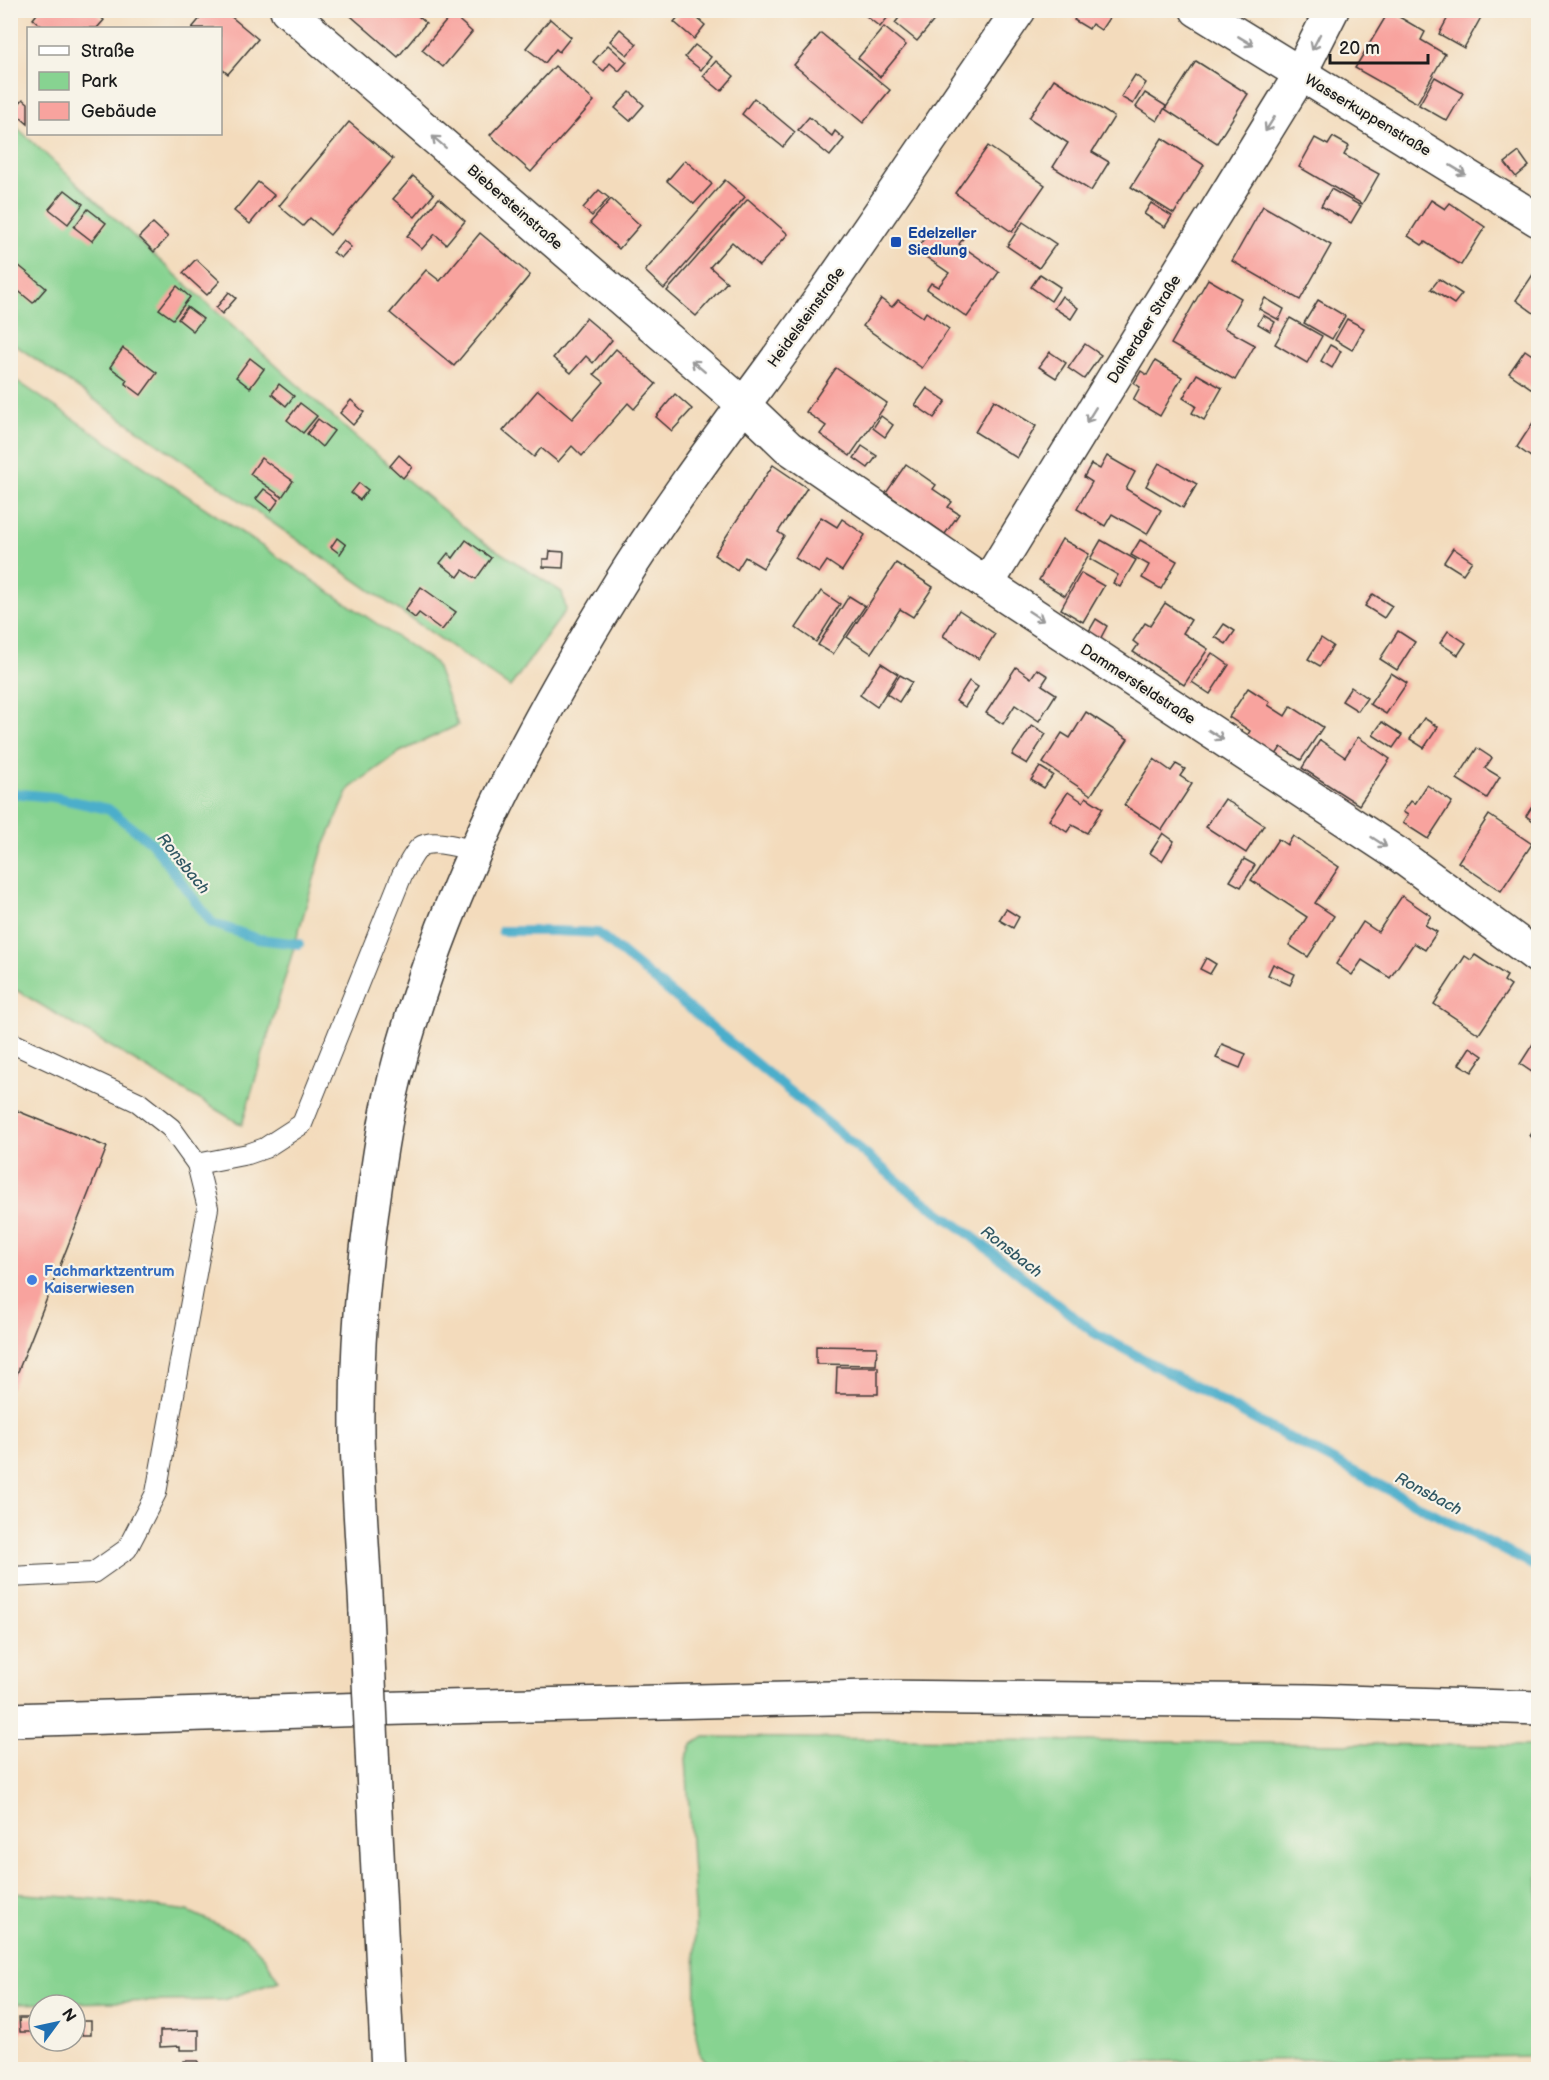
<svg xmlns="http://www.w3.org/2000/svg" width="1549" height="2080" viewBox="0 0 1549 2080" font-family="'Balsamiq Sans',sans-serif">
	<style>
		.green { fill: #87d391; stroke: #527856; stroke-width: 1.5 }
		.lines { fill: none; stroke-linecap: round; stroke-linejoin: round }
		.stream { stroke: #4baecb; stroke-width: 10 }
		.building { fill: #f8a39e }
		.service-casing { stroke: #3c3934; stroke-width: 22 }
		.minor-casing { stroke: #3c3934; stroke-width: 36 }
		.secondary-casing { stroke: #3c3934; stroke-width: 36 }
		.trunk-casing { stroke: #3c3934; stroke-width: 36 }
		.service { stroke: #fff; stroke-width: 20 }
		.minor { stroke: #fff; stroke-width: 33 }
		.secondary { stroke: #fff; stroke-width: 33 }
		.trunk { stroke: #fff; stroke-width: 33 }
		.secondary-bridge-casing { stroke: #3c3934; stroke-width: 36; stroke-linecap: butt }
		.secondary-bridge { stroke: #fff; stroke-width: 33 }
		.oneway { stroke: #999 }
		.transit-dot { fill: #1a4fb4; stroke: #f7f3e8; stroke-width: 2 }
		.shop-dot { fill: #3f7fe0; stroke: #f7f3e8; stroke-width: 2 }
		.labels { text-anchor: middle; stroke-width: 4.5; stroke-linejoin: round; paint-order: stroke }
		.street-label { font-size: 15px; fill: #1c1c1c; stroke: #f7f3e8 }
		.transit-label { font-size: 15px; font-weight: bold; fill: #164399; stroke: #f7f3e8; text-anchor: start }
		.shop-label { font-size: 15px; font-weight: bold; fill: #366cbe; stroke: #f7f3e8; text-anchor: start }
		.water-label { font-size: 16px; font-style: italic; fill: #2f5662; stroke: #f7f3e8 }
	</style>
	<rect width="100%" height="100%" fill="#f7f3e8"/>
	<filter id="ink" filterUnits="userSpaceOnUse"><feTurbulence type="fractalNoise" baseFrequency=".0167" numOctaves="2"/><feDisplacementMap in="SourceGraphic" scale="12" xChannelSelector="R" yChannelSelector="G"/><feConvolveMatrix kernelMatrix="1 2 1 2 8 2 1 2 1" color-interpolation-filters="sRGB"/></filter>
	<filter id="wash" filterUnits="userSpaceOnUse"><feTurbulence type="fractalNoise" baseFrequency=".008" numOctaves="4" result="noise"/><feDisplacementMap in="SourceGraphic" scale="24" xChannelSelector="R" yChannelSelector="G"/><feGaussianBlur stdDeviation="1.35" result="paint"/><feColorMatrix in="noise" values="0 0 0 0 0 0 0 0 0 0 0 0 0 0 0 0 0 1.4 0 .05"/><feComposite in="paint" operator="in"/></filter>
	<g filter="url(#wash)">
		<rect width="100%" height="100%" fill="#f3dbbc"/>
		<g class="green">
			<polygon points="10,121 157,258 353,435 476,537 562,592 566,610 510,687 11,342"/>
			<polygon points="11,377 435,663 458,725 400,752 350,788 323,848 242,1125 11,987"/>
			<polygon points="704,1737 1538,1746 1538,2056 711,2068 700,2055 696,2035 695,1908 686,1758 692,1745"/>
			<polygon points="10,1893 96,1899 188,1911 245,1937 265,1958 279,1981 223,2000 11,2004"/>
		</g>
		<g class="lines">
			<g class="stream">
				<polyline points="10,793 53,797 108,809 151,842 212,923 258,939 299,944"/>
				<polyline points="502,931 555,931 598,933 910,1191 969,1234 1093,1332 1261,1423 1538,1568"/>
			</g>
		</g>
		<g id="blocks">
			<g class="building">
				<polygon points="40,10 92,10 104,20 97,28 44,28 33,19"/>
				<polygon points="207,10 223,10 258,39 228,74 223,70 220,73 220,28 192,28"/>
				<polygon points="344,10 411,10 426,23 398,57"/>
				<polygon points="684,10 688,10 705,25 694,39 674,22"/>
				<polygon points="871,10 890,10 892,12 880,27 866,16"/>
				<polygon points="905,10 939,10 941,12 917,41 895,23"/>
				<polygon points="1080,10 1110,10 1113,12 1101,30 1092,24 1089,29 1074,20"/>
				<polygon points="1452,10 1485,10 1464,48 1439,34"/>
				<polygon points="1389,11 1425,32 1421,40 1445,54 1417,103 1355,68"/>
				<polygon points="452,14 472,32 443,67 422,50"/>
				<polygon points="550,19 571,37 559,52 556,49 545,63 526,48"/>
				<polygon points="884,27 906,45 880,77 858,58"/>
				<polygon points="620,29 637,44 627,55 610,41"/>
				<polygon points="821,33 890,90 863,123 794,65"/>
				<polygon points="608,45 627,62 619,71 610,63 604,71 593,62"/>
				<polygon points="695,45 711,57 701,70 685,57"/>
				<polygon points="716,61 734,76 721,91 703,76"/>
				<polygon points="1196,61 1248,94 1217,143 1165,109"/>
				<polygon points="555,66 594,101 531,172 490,135"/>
				<polygon points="1135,75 1146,83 1133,104 1121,97"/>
				<polygon points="1435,77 1463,93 1447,121 1419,105"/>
				<polygon points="1054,79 1114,117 1092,152 1109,162 1091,191 1053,167 1068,143 1029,118"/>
				<polygon points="630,92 644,105 630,121 615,108"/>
				<polygon points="1145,93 1166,106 1157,121 1136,107"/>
				<polygon points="754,98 795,132 783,147 742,114"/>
				<polygon points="23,99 28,103 28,124 13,111"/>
				<polygon points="809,117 832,136 835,131 844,139 830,156 798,130"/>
				<polygon points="349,122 393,159 330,235 310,218 303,226 279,206"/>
				<polygon points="1333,137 1349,146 1344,155 1379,174 1362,204 1299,167 1315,138 1328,145"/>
				<polygon points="1162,138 1204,165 1174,214 1131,187"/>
				<polygon points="988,146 1045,185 1012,232 955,193"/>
				<polygon points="1519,152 1529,166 1516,177 1505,163"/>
				<polygon points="685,160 712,184 694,204 667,181"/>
				<polygon points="413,176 434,194 415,217 393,199"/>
				<polygon points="725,180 745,197 664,289 645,271"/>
				<polygon points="258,182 274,195 250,224 234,211"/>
				<polygon points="1331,189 1361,206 1351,223 1321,206"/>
				<polygon points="65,190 83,204 68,224 49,209"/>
				<polygon points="599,190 609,198 592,216 583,208"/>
				<polygon points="439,198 465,221 446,244 435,234 422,249 407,236"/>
				<polygon points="611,199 640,225 619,249 590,223"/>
				<polygon points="748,199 788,234 759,266 732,242 710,267 727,282 696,316 667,291"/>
				<polygon points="1431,200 1445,209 1450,203 1485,227 1461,265 1425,242 1422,245 1408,236"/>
				<polygon points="1151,203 1172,216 1165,227 1144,214"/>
				<polygon points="1263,206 1331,245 1300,300 1232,261"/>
				<polygon points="88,209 106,223 92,241 74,227"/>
				<polygon points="1023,222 1056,244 1039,268 1007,246"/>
				<polygon points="153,223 168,237 154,252 139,237"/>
				<polygon points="933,226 948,236 953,229 964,237 959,244 999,272 967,317 927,289 931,283 938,287 949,273 916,250"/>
				<polygon points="480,233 530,275 454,366 390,313 426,270 440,281"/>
				<polygon points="343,240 351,247 341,258 333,252"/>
				<polygon points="196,259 220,281 207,295 183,273"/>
				<polygon points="18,265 46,288 33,303 10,284 10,274"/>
				<polygon points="1538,267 1538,316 1516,300"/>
				<polygon points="1040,274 1060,287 1051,301 1031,287"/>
				<polygon points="1208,279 1241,298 1224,328 1255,345 1235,380 1171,344"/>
				<polygon points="1439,279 1462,294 1454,304 1431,289"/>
				<polygon points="177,286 190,297 173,319 159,309"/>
				<polygon points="229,292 236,298 222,314 216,308"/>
				<polygon points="1062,296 1078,308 1071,319 1054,308"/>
				<polygon points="1265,298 1284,309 1279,320 1259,309"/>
				<polygon points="881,299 892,307 898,300 923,317 926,312 949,329 922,368 863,326"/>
				<polygon points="1318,300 1345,316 1332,339 1304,323"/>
				<polygon points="187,307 203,319 193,331 178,319"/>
				<polygon points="1263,315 1275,322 1270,331 1258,324"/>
				<polygon points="586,318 612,340 593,363 586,356 571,373 553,358"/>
				<polygon points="1290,318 1322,336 1307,363 1275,344"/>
				<polygon points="1347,319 1364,328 1352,350 1335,340"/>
				<polygon points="1085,344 1101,355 1084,379 1068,368"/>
				<polygon points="1330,345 1341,351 1332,368 1321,361"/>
				<polygon points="123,348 157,373 141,395 125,383 127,380 110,367"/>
				<polygon points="616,349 656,384 634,409 628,403 582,456 572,446 558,462 541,448 534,457 503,431 538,390 572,419 604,382 594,374"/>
				<polygon points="1525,350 1538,359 1538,393 1509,373"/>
				<polygon points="1050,352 1066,363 1056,378 1039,367"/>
				<polygon points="250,358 264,369 250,388 236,377"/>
				<polygon points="1155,361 1182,377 1160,416 1133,400 1140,387 1134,383 1141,371 1147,375"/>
				<polygon points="836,368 887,403 850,456 820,434 826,426 806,412"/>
				<polygon points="1197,374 1222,388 1204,420 1192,413 1196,406 1183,398"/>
				<polygon points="279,384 294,396 286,406 272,394"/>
				<polygon points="927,388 946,401 934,418 915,405"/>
				<polygon points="675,394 692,409 672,431 656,417"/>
				<polygon points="351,400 364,412 353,425 340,413"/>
				<polygon points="994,400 1036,426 1017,458 975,432"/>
				<polygon points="300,403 317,416 303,433 287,420"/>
				<polygon points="1538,415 1538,462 1517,447"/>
				<polygon points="881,416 893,425 885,437 873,428"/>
				<polygon points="318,419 334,431 322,447 307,434"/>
				<polygon points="862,446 877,456 868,468 854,458"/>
				<polygon points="399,455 412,467 403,478 390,466"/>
				<polygon points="1107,456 1135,472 1126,489 1161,510 1147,534 1112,514 1105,526 1077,509 1092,482 1084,477 1091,464 1100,469"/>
				<polygon points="261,458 293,481 282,497 250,474"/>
				<polygon points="1159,463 1197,484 1183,508 1146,486"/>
				<polygon points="906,464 936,485 933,489 952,502 948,507 959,514 945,534 886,493"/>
				<polygon points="773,465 807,488 778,532 784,536 763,568 745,557 737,570 714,555"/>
				<polygon points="359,483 368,490 360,500 351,493"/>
				<polygon points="264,489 279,500 271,511 256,499"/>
				<polygon points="821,517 837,527 842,519 865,535 842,571 827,561 819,573 795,558"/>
				<polygon points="337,538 346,545 340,554 331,547"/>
				<polygon points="1062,539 1089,554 1065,596 1039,580"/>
				<polygon points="466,540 491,558 476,579 463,570 458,577 440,563 448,553 453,558"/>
				<polygon points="1101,540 1136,560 1120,587 1113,583 1118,575 1090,559"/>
				<polygon points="1140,540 1177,561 1161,589 1142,578 1149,565 1131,555"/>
				<polygon points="1453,548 1472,561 1463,574 1444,562"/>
				<polygon points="550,551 564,552 563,568 543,567 543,559 549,559"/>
				<polygon points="896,563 933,587 913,617 900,609 871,653 847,637"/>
				<polygon points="1081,573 1104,586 1083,622 1061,609"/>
				<polygon points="421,587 456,612 442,630 419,613 415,618 405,610"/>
				<polygon points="821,591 840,604 816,642 796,628"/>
				<polygon points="1373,594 1392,606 1384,618 1365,606"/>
				<polygon points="849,596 865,606 833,654 818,645"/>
				<polygon points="1165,603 1191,620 1183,633 1208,649 1184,685 1133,652 1138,645 1133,641 1145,623 1150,626"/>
				<polygon points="959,610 995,634 979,659 943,636"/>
				<polygon points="1096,619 1107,626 1097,645 1085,638"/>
				<polygon points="1224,624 1235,631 1226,644 1215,637"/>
				<polygon points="1398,631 1415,642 1397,670 1380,659"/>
				<polygon points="1448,631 1466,643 1458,655 1440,643"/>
				<polygon points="1321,638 1333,646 1320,666 1308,659"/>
				<polygon points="1212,653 1229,665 1210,694 1192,682"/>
				<polygon points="881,663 898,674 877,707 860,695"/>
				<polygon points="1016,667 1031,678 1037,669 1048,676 1042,685 1056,694 1039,721 1015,705 1003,724 986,713"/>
				<polygon points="1391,673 1407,683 1386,714 1370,704"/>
				<polygon points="900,675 912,682 899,702 887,694"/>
				<polygon points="969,681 978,687 965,707 956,701"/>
				<polygon points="1351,687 1367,698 1358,711 1342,701"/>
				<polygon points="1248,688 1270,702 1268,705 1285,716 1291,706 1323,727 1301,760 1281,747 1276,755 1247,736 1250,731 1229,717"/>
				<polygon points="1086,712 1128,739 1091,795 1043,763 1062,733 1070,738"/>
				<polygon points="1424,718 1438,727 1424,748 1410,739"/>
				<polygon points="1382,722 1402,735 1393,748 1373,735"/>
				<polygon points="1032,725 1046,734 1027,764 1012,755"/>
				<polygon points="1358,737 1390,759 1359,805 1302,768 1320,740 1345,757"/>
				<polygon points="1477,748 1492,758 1485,768 1500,777 1487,798 1457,779"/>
				<polygon points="1154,759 1171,771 1176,764 1185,769 1180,776 1192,784 1162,830 1124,805"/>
				<polygon points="1040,767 1053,775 1044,788 1031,780"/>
				<polygon points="1427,785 1452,802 1428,839 1403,823 1408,815 1403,812 1411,801 1415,804"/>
				<polygon points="1068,792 1083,802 1086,797 1103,808 1087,833 1072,825 1067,832 1049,820"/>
				<polygon points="1538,797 1538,824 1526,816"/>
				<polygon points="1225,799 1264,825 1246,853 1206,827"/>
				<polygon points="1489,815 1532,844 1501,891 1458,862"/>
				<polygon points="1163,833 1174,841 1162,861 1150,853"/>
				<polygon points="1293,836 1339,867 1315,903 1334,916 1308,957 1289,945 1307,917 1251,880 1278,839 1287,845"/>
				<polygon points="1244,859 1255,865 1241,887 1230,881"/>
				<polygon points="1402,896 1431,916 1425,925 1437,932 1425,950 1414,943 1390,978 1362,960 1352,975 1336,964 1363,922 1378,932"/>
				<polygon points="1006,909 1019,917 1013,928 999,920"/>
				<polygon points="1475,955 1507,976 1504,981 1511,986 1479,1034 1434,1004 1465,956 1471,960"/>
				<polygon points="1206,958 1216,964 1210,974 1200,969"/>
				<polygon points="1273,964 1295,974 1290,985 1268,975"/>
				<polygon points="1538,1036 1538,1076 1520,1064"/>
				<polygon points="1222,1044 1246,1054 1240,1068 1216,1058"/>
				<polygon points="1470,1047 1483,1056 1472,1072 1459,1064"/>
				<polygon points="10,1108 107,1147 11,1389 10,1389"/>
				<polygon points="1536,1127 1538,1129 1538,1141 1530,1136"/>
				<polygon points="816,1346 877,1347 876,1365 816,1364"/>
				<polygon points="837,1367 878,1367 878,1394 836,1394"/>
				<polygon points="19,2018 39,2018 39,2032 20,2032"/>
				<rect x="82" y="2021" width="9" height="14"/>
				<polygon points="199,2030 199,2050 180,2050 180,2046 160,2047 160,2031"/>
				<rect x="184" y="2061" width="14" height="9"/>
			</g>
		</g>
	</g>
	<g filter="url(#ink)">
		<use href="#blocks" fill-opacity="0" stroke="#3c3934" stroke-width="1.5"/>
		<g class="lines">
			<defs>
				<g id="service">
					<polyline points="10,1042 138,1102 171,1128 197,1164 208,1208 156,1493 127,1549 93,1573 10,1577"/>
					<path d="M197 1164 248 1154 265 1148 302 1124 402 875C407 867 413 853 420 847 432 838 463 848 476 851"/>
				</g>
				<g id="minor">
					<polyline points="287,10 743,404 788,447 987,584 1399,855 1538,957"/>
					<polyline points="1197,10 1538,220"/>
					<polyline points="987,584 1294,85 1332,10"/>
				</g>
				<g id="secondary">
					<path d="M366 1612C363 1552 358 1493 357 1433 356 1359 362 1284 372 1210 378 1166 384 1122 395 1078 439 902 525 737 620 583 683 482 758 388 826 291 891 198 954 104 1019 10"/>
					<polyline points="374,1793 388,2070"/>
				</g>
				<polyline id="trunk" points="10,1720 404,1708 872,1697 1311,1701 1538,1708"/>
			</defs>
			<use href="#service" class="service-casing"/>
			<use href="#minor" class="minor-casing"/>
			<use href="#secondary" class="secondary-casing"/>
			<use href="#trunk" class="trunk-casing"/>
			<use href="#service" class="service"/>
			<use href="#minor" class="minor"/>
			<use href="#secondary" class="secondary"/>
			<use href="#trunk" class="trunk"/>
			<defs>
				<polyline id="secondary-bridge" points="366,1612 374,1793"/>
			</defs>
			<use href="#secondary-bridge" class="secondary-bridge-casing"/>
			<use href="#secondary-bridge" class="secondary-bridge"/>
		</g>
		<defs><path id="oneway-shaft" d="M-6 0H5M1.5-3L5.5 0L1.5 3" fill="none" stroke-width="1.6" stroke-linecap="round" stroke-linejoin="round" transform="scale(1.5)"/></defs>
		<g class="oneway">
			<use href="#oneway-shaft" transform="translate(1246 41) rotate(31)"/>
			<use href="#oneway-shaft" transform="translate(1316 42) rotate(117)"/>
			<use href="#oneway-shaft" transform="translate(1270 124) rotate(122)"/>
			<use href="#oneway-shaft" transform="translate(439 142) rotate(-139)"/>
			<use href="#oneway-shaft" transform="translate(1458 170) rotate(31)"/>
			<use href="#oneway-shaft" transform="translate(698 366) rotate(-139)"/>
			<use href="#oneway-shaft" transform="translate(1091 415) rotate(122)"/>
			<use href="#oneway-shaft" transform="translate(1036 616) rotate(33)"/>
			<use href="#oneway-shaft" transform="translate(1216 735) rotate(33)"/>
			<use href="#oneway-shaft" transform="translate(1379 842) rotate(33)"/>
		</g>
	</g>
	<rect class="transit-dot" x="890" y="236" width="12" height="12" rx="3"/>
	<circle class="shop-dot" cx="32" cy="1280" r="6"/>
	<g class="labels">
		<g class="street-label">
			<text transform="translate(1368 115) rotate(31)" y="5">Wasserkuppenstraße</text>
			<text transform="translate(515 207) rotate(41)" y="5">Biebersteinstraße</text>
			<text transform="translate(806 317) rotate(-54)" y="5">Heidelsteinstraße</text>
			<text transform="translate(1144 329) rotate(-58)" y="5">Dalherdaer Straße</text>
			<text transform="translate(1138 684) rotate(33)" y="5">Dammersfeldstraße</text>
		</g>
		<g class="transit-label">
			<text x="908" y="238">Edelzeller<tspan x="908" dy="17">Siedlung</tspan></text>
		</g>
		<g class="shop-label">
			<text x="44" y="1276">Fachmarktzentrum<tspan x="44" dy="17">Kaiserwiesen</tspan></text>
		</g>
		<g class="water-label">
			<text transform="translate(184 863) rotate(51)" y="6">Ronsbach</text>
			<text transform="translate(1012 1251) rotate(38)" y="6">Ronsbach</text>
			<text transform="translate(1429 1493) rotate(28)" y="6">Ronsbach</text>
		</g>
	</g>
	<rect width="1549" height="2080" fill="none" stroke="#f7f3e8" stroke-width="36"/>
	<rect x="27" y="27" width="195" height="108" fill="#f7f3e8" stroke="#9f9d96" stroke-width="1.5"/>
	<rect x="39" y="46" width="30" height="9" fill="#ffffff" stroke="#9f9d96" stroke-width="1.5"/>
	<text x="81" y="57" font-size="18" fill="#1c1c1c">Straße</text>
	<rect x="39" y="72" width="30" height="18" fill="#87d391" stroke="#9f9d96" stroke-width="1.5"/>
	<text x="81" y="87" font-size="18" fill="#1c1c1c">Park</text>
	<rect x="39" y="102" width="30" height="18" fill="#f8a39e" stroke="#9f9d96" stroke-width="1.5"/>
	<text x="81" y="117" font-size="18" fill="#1c1c1c">Gebäude</text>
	<g transform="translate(57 2023) rotate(57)"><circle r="28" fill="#f7f3e8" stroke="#9f9d96" stroke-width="1.5"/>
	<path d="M0-4.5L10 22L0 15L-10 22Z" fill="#1f6fb2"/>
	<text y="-9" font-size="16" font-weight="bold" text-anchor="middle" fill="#1c1c1c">N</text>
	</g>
	<path d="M1330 54v9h98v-9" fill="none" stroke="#1c1c1c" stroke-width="3"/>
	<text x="1339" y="54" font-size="18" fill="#1c1c1c" stroke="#f7f3e8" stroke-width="4.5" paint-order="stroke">20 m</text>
</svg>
